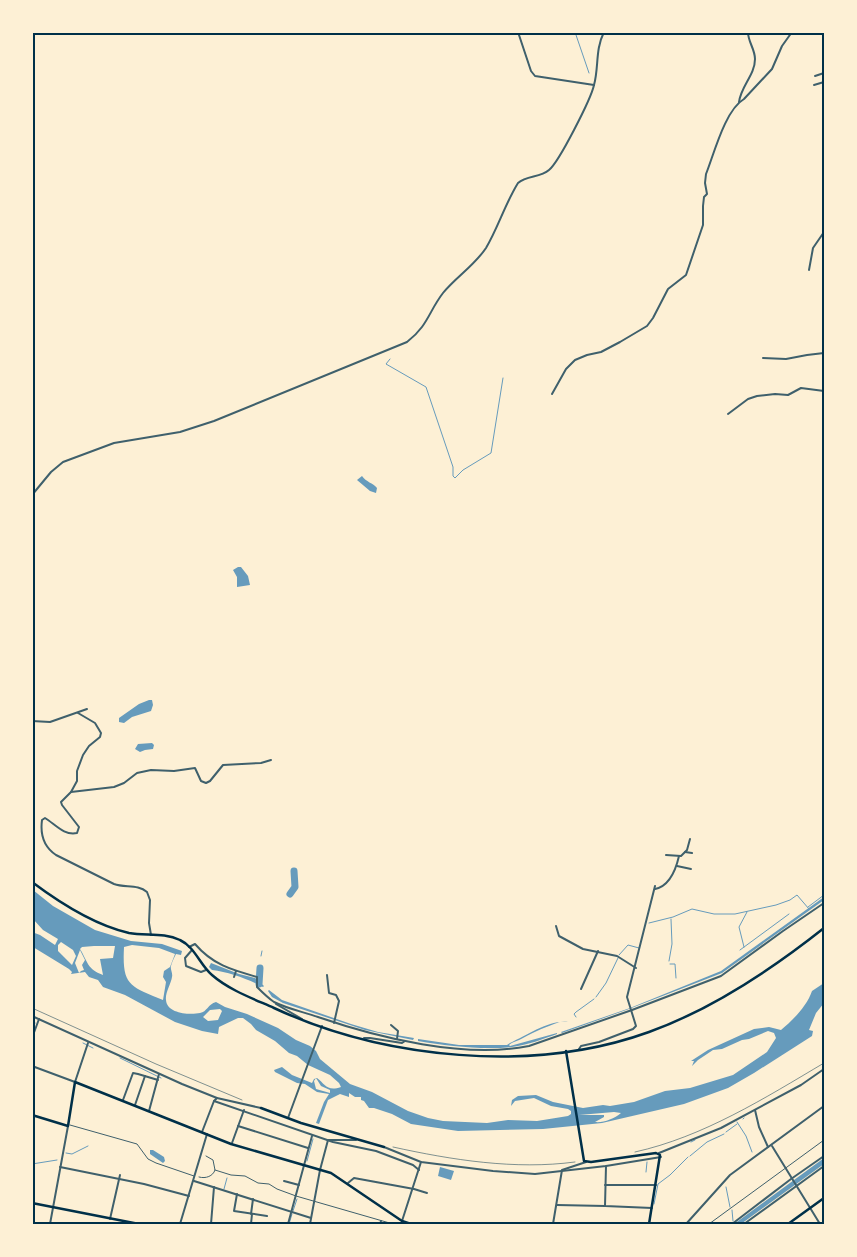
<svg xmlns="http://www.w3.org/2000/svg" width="857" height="1257" viewBox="0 0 857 1257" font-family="Inter,sans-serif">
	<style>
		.water { fill: #669bbc; fill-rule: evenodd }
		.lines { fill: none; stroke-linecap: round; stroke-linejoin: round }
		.stream { stroke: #669bbc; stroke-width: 1 }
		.river { stroke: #669bbc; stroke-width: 7 }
		.path { stroke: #003049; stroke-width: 0.5 }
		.pedestrian { stroke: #3f606c; stroke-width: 1 }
		.minor { stroke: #3f606c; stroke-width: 2 }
		.tertiary { stroke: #3f606c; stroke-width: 2 }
		.secondary { stroke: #003049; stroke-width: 2.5 }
		.primary { stroke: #003049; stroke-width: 2.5 }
		.neatline { fill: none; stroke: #003049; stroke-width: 2 }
	</style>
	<rect width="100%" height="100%" fill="#fdf0d5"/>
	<g class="water">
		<path d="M362 476C366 482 373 483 377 488L376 493 370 491 357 480Z"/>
		<polygon points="238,567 241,567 248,576 250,585 237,587 237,577 233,570"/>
		<polygon points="149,700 152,700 153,705 151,711 132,717 124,723 119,722 119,718 139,704"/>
		<polygon points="152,743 154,745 153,749 145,750 140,752 135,749 138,744"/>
		<path d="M33 890 53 906 95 930 131 941 162 944 182 951 181 955 176 954C174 958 172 962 171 966 170 969 173 973 172 977 171 984 165 993 166 1000 167 1014 190 1015 200 1013 207 1012 208 1004 216 1002L225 1007 247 1014 278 1028 296 1040 310 1046 316 1051 320 1059 350 1084 372 1092 408 1111 428 1118 443 1121 487 1123 508 1120 537 1121 568 1116 571 1114V1111L568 1109 551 1106 534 1098 515 1101 511 1106 512 1100 518 1096 536 1095 553 1102 583 1108 603 1105 610 1106 634 1102 665 1091 690 1088 733 1075 767 1052 776 1038 774 1033 768 1031 749 1039 742 1040 722 1049 713 1050 698 1060 692 1066 694 1061H691L708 1050 754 1029 769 1027 781 1030C793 1020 807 1006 812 991L824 983V997L823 1000 824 1003 816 1013 809 1030 813 1031 812 1036 754 1073 728 1088 684 1104 602 1123 543 1129 458 1131 411 1124 392 1114 374 1108H369L364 1101 361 1100V1097H355L349 1093V1097L340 1094 328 1100 319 1124 316 1123 324 1102 329 1094 317 1092 305 1084 297 1083 275 1072 274 1070 282 1067 292 1075 312 1083 314 1079 317 1078C325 1084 327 1092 341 1087L339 1083 330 1075 308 1065 297 1056 289 1053 275 1041 256 1030 251 1024 243 1018H238L219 1027 218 1034 202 1031 175 1022 125 995 103 987 98 980 89 977 85 972 71 974 72 972 69 969 33 947 32 932 40 935 55 945 58 939 43 930 33 919ZM61 942 73 950 76 956 72 965 58 951V945ZM132 945 159 948 175 954 170 967 164 971 163 977 166 982 163 1000C129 986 122 985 124 947ZM94 946H115L113 958 100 959 103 975C87 969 88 962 80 949L82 947ZM80 950 85 960 82 965 84 970 81 971 79 973 75 963ZM220 1009 222 1011 218 1020 208 1021 203 1017 210 1010ZM316 1078 321 1086 330 1090V1093L316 1089 314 1081ZM614 1112 621 1113C614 1119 603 1123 595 1122L604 1117V1115H579Z"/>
		<polygon points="824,897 824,900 722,973 629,1009 562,1033 561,1032 630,1008 721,971"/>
		<path d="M211 963 239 974 255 978 264 986 263 987C248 979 229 972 212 970L209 967Z"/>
		<polygon points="269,990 282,1000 351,1024 378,1032 414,1038 413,1040 365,1030 283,1003 272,997 268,991"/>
		<path d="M560 1022C545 1027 536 1031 523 1038 518 1041 512 1042 509 1045L510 1046 557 1033V1034C543 1039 528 1045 512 1047 482 1050 448 1046 418 1041V1039L459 1045H507L510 1043C528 1035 548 1020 568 1022Z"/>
		<polygon points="150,1150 153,1150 164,1157 165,1161 163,1163 150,1154"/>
		<polygon points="824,1158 824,1164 741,1224 734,1224"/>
		<polygon points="440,1167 454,1171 451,1180 438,1176"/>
	</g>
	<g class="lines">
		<g class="stream">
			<polyline points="575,32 589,73"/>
			<polyline points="390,359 386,364 426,387 453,467 453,476 455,478 463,470 491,453 503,378"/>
			<polyline points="808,907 824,895"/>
			<polyline points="649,923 673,917 692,909 714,914 735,914 776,905 790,900 797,895 809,909"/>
			<polyline points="744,947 739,927 747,912"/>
			<polyline points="740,950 789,914"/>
			<polyline points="619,955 628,945 639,948"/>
			<polyline points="261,956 262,951"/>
			<polyline points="669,961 672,944 671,919"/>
			<polyline points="670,964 675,964 676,978"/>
			<polyline points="596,997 606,983 618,958"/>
			<polyline points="576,1017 574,1014 576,1012 594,999"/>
			<polyline points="32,1032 35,1023"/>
			<polyline points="83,1043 93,1048"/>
			<polyline points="120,1058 161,1078"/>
			<polyline points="743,1119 744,1118"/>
			<polyline points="737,1122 746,1136 752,1152"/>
			<polyline points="726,1132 737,1124"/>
			<polyline points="691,1142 695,1140"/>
			<polyline points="66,1153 72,1154 88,1146"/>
			<polyline points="690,1156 707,1142 724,1134"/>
			<polyline points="307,1161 313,1139"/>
			<polyline points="32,1164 57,1160"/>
			<polyline points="646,1172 647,1162"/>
			<polyline points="726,1187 730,1207"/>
			<polyline points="224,1189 227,1178"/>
			<polyline points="654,1204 658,1184 670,1175 688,1157"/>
			<polyline points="732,1210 733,1221"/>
			<polyline points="293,1211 297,1199"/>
			<polyline points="289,1224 292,1214"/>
		</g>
		<g class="river">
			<polyline points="290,894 295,887 294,871"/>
			<polyline points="259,984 260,968"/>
		</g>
		<g class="path">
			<polyline points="32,1008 156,1064 242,1100"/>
			<path d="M393 1147C452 1160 515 1170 575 1162"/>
			<path d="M635 1152C703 1137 765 1098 824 1063"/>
		</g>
		<g class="pedestrian">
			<polyline points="70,1125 137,1144 148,1159 156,1163 194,1176"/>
			<polyline points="215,1170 231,1175 245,1176 258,1183 269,1184 277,1189 296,1196 393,1224"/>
			<path d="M199 1177C206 1179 213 1176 215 1170L213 1160 206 1156"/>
			<polyline points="709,1224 824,1140"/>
		</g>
		<g class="minor">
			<polyline points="518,32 531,71 535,76 594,85"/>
			<polyline points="815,76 824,73"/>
			<polyline points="814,85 824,82"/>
			<path d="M739 102C741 86 755 75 755 59 755 49 748 42 748 32"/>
			<polyline points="809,270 813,248 824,232"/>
			<polyline points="763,358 786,359 807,355 824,353"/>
			<path d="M552 394 566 369 575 360 587 355 601 352 620 342 647 326 653 318 668 289 686 275 703 225V206L704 197 707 194 705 183 706 174C714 154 725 110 744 99L772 69 782 46 792 32"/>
			<polyline points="728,414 748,399 757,396 775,394 788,395 801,388 824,391"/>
			<polyline points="32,721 50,722 87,709"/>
			<polyline points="71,792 77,781 77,771 83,755 89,746 100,737 101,733 95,723 78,713"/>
			<polyline points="685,852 692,853"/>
			<polyline points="666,855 681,856 687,850 690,839"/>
			<polyline points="677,866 691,869"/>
			<path d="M655 889C670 886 676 869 679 856"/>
			<polyline points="556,926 559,936 583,949 617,956 636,968"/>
			<path d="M151 935 149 923 150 900 147 892C138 884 125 888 114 884L56 855C44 847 40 835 42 820L45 818C55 824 64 836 77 833L79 827 62 805 61 802 71 792 114 787 124 783 137 773 151 770 174 771 195 768 201 781 206 783 210 781 223 765 261 763 271 760"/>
			<path d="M189 947 195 944C213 965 232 970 257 977V987C262 992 268 998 274 1002 288 1009 304 1012 318 1017 379 1038 464 1059 529 1046L632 1010 721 976 783 931 824 903"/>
			<polyline points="192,950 185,958 186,966 201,972 206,970"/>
			<polyline points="327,975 329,993 336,995 339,1001 334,1023"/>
			<polyline points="234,977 236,971"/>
			<polyline points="581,989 598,951"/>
			<polyline points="276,1004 302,1019"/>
			<polyline points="32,1016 182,1084 217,1098 261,1108"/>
			<polyline points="391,1025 398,1031 397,1039"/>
			<polyline points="32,1038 39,1019"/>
			<polyline points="364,1038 370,1038 402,1043 405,1041"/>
			<polyline points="579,1049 581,1046 599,1042 633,1029 636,1026 627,997 655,886"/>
			<polyline points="217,1098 214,1101 333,1142 376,1151 413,1165 419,1170"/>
			<polyline points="123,1100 133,1073 138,1074 158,1080"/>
			<polyline points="135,1105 145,1076"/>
			<polyline points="755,1110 759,1127 768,1147"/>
			<polyline points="149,1111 159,1074"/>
			<polyline points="288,1118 322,1026"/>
			<polyline points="238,1126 308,1148"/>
			<polyline points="202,1132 214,1101"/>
			<polyline points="232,1143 244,1110"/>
			<polyline points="384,1147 421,1162 493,1171 535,1174 606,1166 661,1157"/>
			<polyline points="659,1153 721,1128 801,1085 824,1069"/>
			<polyline points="606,1166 605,1206 652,1208"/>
			<polyline points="60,1167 144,1184 189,1196"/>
			<polyline points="194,1181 311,1218"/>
			<polyline points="284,1181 299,1185"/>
			<polyline points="348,1183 354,1178 414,1189 427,1193"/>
			<polyline points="605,1185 656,1185"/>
			<polyline points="237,1194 234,1211 267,1216"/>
			<polyline points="557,1205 605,1206"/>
			<polyline points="251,1214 253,1199"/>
			<polyline points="110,1219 120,1175"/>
			<polyline points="402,1221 421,1162"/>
			<polyline points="211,1224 214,1187"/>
			<polyline points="251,1224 252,1214"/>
			<polyline points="288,1224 312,1136"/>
			<polyline points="310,1224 320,1170 328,1140 356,1140"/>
			<polyline points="380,1224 381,1221"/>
			<polyline points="553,1224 562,1170 586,1162"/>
			<polyline points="732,1224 791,1179 824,1156"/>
			<polyline points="744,1224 824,1166"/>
		</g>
		<g class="tertiary">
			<path d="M32 495 51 472 63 462 114 443 180 432 214 421 407 342C428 326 429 311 443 293 456 277 474 266 486 248 498 228 505 204 518 183 527 175 540 178 549 170 559 162 591 99 594 85 599 67 595 50 604 32"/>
			<polyline points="32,1066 75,1082 88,1043"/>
			<polyline points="772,1146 820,1224"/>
			<polyline points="50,1224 68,1126"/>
			<polyline points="180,1224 207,1134"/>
			<polyline points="686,1224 730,1175 824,1106"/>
		</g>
		<g class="secondary">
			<path d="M32 882C60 903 94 925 129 933 146 936 164 932 180 940 195 947 200 965 212 975 229 990 254 999 274 1008 384 1059 533 1074 649 1032 713 1009 771 970 824 928"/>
			<polyline points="566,1051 584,1161 591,1162 656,1153 660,1155 649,1224"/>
			<polyline points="261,1108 301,1123 384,1147"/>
			<polyline points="32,1115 68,1126 75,1082 231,1144 331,1173 402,1221 411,1224"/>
			<polyline points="32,1203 139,1224"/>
		</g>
		<polyline class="primary" points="788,1224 824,1198"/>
	</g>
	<rect width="857" height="1257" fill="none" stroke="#fdf0d5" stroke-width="68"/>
	<rect x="34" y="34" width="789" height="1189" class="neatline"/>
</svg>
